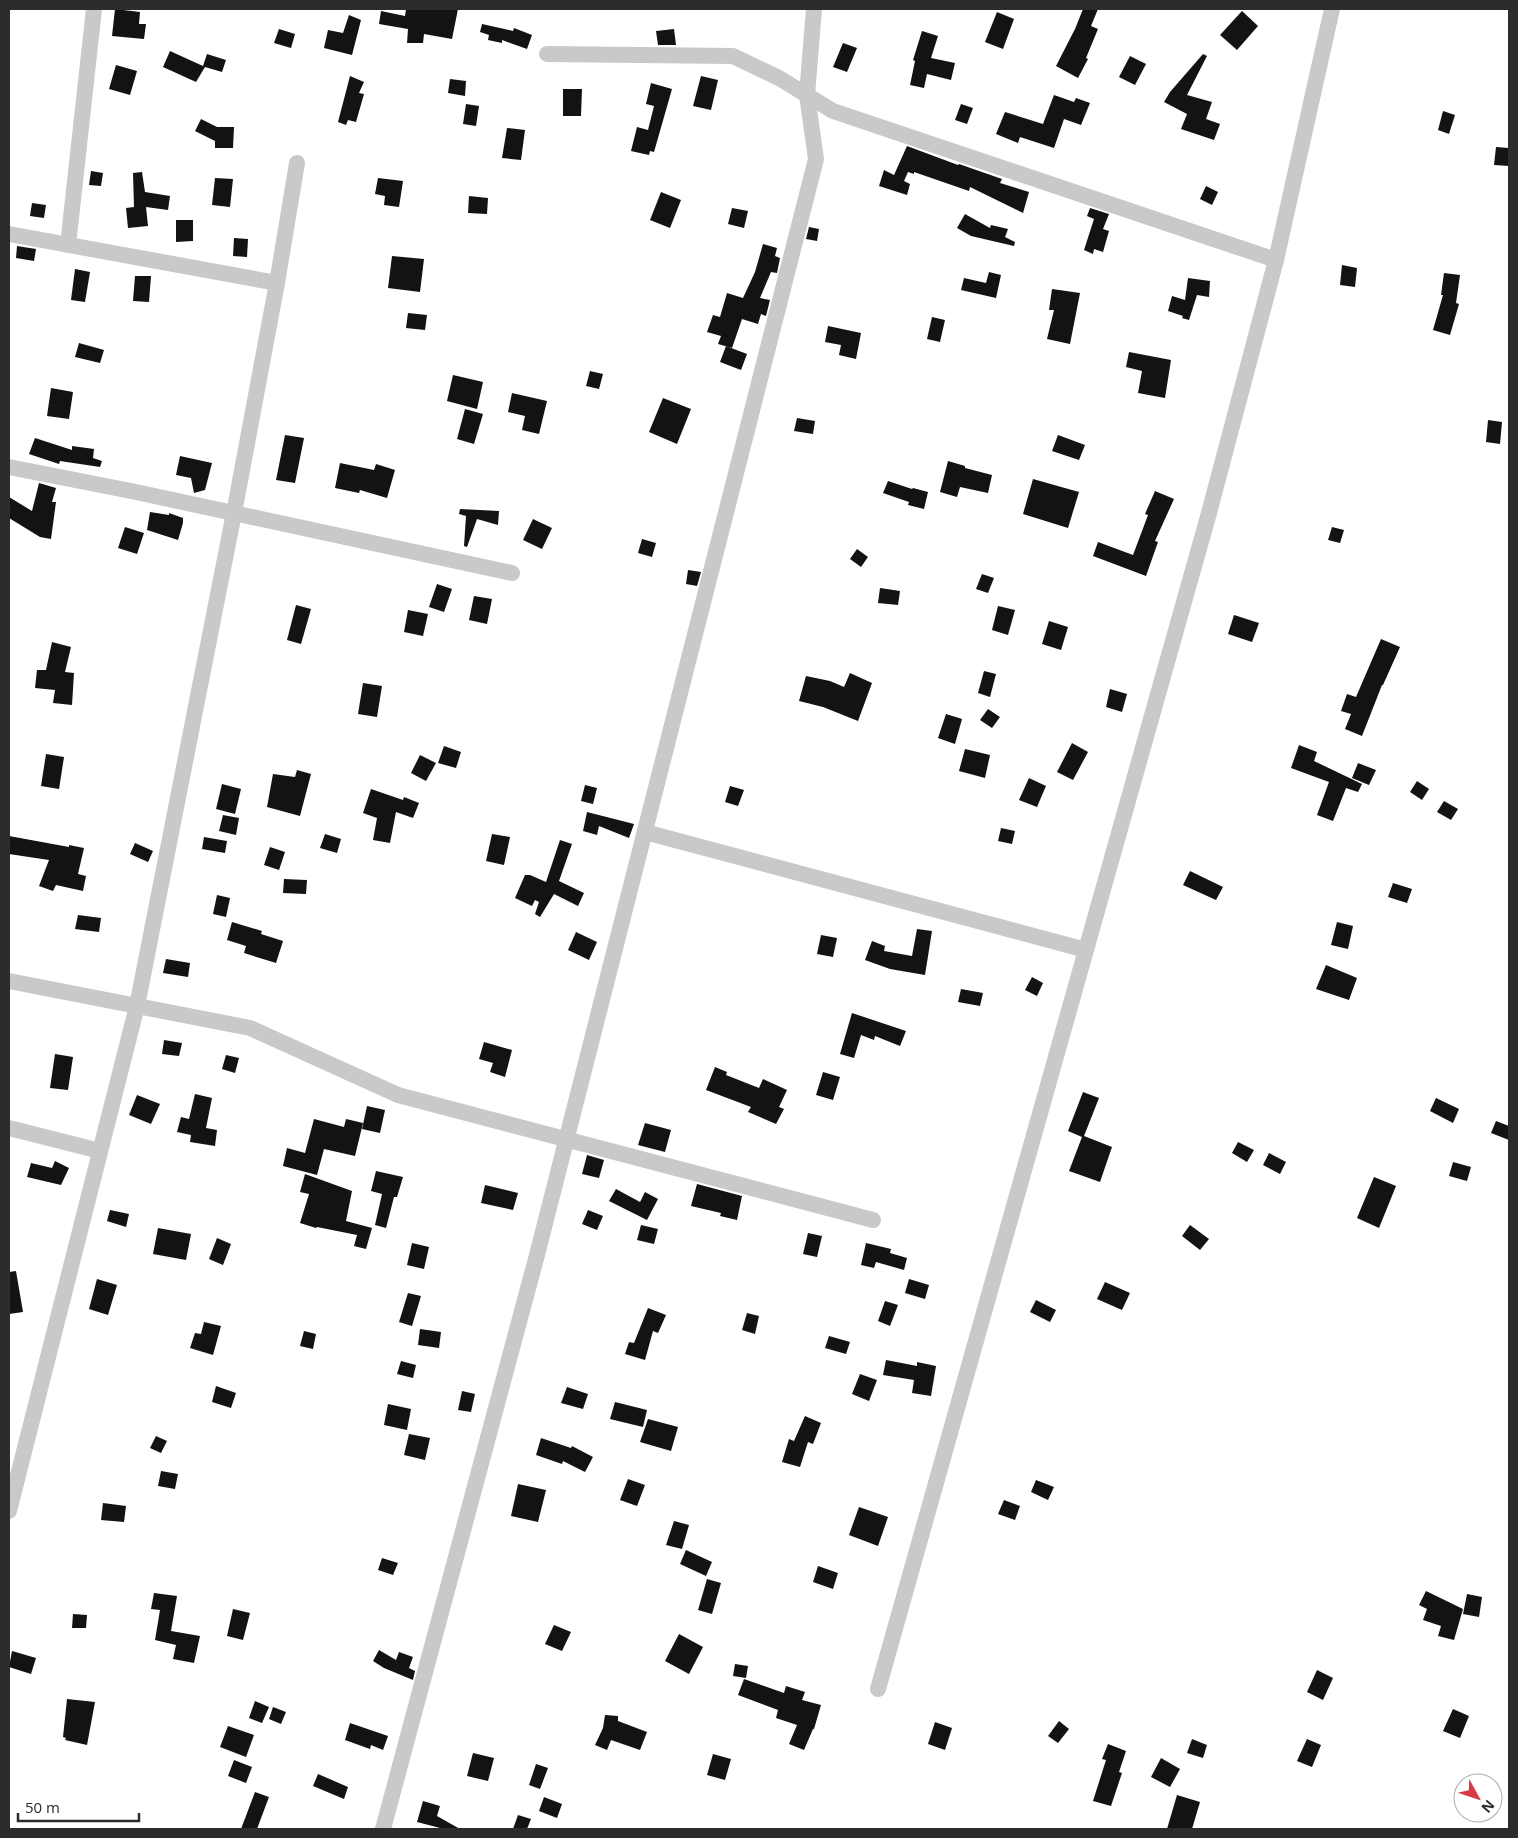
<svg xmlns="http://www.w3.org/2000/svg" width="1518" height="1838" viewBox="0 0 1518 1838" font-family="'Open Sans',sans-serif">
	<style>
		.building { fill: #131313 }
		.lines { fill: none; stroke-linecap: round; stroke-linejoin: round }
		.street { stroke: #c9c9c9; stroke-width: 16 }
	</style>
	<rect width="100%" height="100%" fill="#fff"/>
	<g class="building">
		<polygon points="115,9 140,12 139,24 146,24 144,39 112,36"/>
		<polygon points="406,9 458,9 452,39 424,34 423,43 407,43 408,29 379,24 381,11 405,16"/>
		<polygon points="1083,9 1098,9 1091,26 1098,29 1086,58 1088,59 1078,78 1056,66 1075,29"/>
		<polygon points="1242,11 1258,26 1237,50 1220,35"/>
		<polygon points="997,12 1014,19 1003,49 985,42"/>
		<polygon points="349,15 361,20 352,55 324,48 328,30 343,33"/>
		<polygon points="482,24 513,31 514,28 532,35 527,49 502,40 502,43 488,40 489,35 480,32"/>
		<polygon points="279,29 295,34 291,48 274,43"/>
		<polygon points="674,29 676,45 658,45 656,31"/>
		<polygon points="922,31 938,36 931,58 955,63 951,80 927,74 924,88 910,85 915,61 913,60"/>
		<polygon points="843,43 857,48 847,72 833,67"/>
		<polygon points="170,51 203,66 207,54 226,60 222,72 205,67 196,82 163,67"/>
		<polygon points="1203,54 1207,56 1187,95 1212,102 1206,119 1220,124 1214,140 1181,129 1187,114 1164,102 1170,92"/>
		<polygon points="1130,56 1146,64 1135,85 1119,77"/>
		<polygon points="116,65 137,71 130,95 109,89"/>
		<polygon points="350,76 364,82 359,93 364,94 356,122 348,120 346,125 338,122"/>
		<polygon points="701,76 718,80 711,110 693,106"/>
		<polygon points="450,79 466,81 465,96 448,93"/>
		<polygon points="651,83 672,89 654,152 650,151 649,155 631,151 637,127 648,130 654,106 646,104"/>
		<polygon points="563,89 582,89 581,116 563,116"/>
		<polygon points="1054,95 1074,102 1076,98 1090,103 1081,125 1064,119 1054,148 1020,137 1018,143 996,134 1005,112 1043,124"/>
		<polygon points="466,104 479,106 476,126 463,124"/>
		<polygon points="961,104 973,108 967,124 955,120"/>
		<polygon points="1443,111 1455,115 1449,134 1438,130"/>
		<polygon points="201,119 217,127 234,127 233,148 215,148 215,141 195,131"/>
		<polygon points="507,128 525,130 521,160 502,158"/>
		<polygon points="907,146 958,165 959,164 1002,179 1000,183 1029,192 1023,213 970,187 969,191 914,172 914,174 908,172 904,181 910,184 907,195 879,186 884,170 894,175"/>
		<polygon points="1496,147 1509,148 1509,166 1494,165"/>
		<polygon points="91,171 103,173 101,186 89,185"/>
		<polygon points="142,172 145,192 170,196 168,210 146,207 148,226 128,228 126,208 134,207 133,173"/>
		<polygon points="215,178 233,179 230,207 212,205"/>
		<polygon points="378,178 403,181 399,207 384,205 385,196 375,194"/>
		<polygon points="1206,186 1218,192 1212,205 1200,199"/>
		<polygon points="661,192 681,200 670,228 650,220"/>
		<polygon points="469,196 488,198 487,214 468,213"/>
		<polygon points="32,203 46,205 44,218 30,216"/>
		<polygon points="732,208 748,211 744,228 728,224"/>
		<polygon points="1090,208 1109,214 1103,229 1109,231 1103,252 1094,249 1093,254 1084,250 1094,219 1087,216"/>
		<polygon points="965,214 990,228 991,225 1008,229 1005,237 1015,242 1014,246 971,236 957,228"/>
		<polygon points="176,220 193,220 193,241 176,242"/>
		<polygon points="809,227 819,229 817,241 806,239"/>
		<polygon points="234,238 248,239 247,257 233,256"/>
		<polygon points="763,244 777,248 775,256 780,258 777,273 771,272 760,298 770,300 766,316 761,314 758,324 742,319 732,348 718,344 721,336 707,332 713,315 720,317 727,293 743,298 755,272"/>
		<polygon points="17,246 36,249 34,261 16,258"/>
		<polygon points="392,256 424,259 420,292 388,288"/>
		<polygon points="1342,265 1357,268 1355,287 1340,285"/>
		<polygon points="75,269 90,272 85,302 71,300"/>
		<polygon points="989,272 1001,275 996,298 961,290 964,278 986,283"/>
		<polygon points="1444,273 1460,275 1456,303 1459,304 1450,335 1433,330 1443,295 1441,295"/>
		<polygon points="135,276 151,276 149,302 133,301"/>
		<polygon points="1188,278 1210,281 1209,297 1197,295 1189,320 1182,318 1183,316 1168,311 1172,296 1185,300"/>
		<polygon points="1052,289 1080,293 1070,344 1047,339 1054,310 1049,310"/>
		<polygon points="408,313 427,315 425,330 406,328"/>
		<polygon points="932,317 945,320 940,342 927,339"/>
		<polygon points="828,326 861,333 856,359 839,355 841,345 825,342"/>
		<polygon points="79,343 104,350 100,363 75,357"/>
		<polygon points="726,346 747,354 741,370 720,362"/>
		<polygon points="1129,352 1171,360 1165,398 1138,393 1142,371 1126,367"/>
		<polygon points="590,371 603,374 599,389 586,386"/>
		<polygon points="453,375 483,382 477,409 447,401"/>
		<polygon points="51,388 73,392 69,419 47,416"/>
		<polygon points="512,393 547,401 539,434 522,430 525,416 508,412"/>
		<polygon points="663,398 691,409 677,444 649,432"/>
		<polygon points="465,409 483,414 474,444 457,439"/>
		<polygon points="797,418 815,421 813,434 794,431"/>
		<polygon points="1488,420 1502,422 1500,444 1486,442"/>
		<polygon points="285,435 304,438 295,483 276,480"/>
		<polygon points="1058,435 1085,445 1079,460 1052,451"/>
		<polygon points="35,438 72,450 72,446 94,449 93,458 102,461 100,467 60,461 59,464 29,454"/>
		<polygon points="180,456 212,463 205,490 194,493 191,478 176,475"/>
		<polygon points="948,461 965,466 965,468 992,475 988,493 960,487 957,497 940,492"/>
		<polygon points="340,463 374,470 376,464 395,470 387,498 360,490 359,493 335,488"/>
		<polygon points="1033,479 1079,492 1068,528 1023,514"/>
		<polygon points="888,481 912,489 913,488 928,492 924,509 908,505 909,502 883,493"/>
		<polygon points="39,483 56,488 52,502 56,502 51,539 40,537 9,518 9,497 32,511"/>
		<polygon points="1155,491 1174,499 1155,541 1158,542 1146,576 1093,556 1098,542 1133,555 1148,515 1145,514"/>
		<polygon points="460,509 499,511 498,525 477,519 467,547 464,546 466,516 459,514"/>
		<polygon points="150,512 169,515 169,513 183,518 183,523 178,540 147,530"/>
		<polygon points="533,519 552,528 542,549 523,540"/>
		<polygon points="125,527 144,533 137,554 118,548"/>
		<polygon points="1332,527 1344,530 1340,543 1328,540"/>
		<polygon points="642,539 656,543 652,557 638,553"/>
		<polygon points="857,549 868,557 861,567 850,559"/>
		<polygon points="688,570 701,572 697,586 686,584"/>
		<polygon points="982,574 994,578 988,593 976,589"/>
		<polygon points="437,584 452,589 444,612 429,607"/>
		<polygon points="880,588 900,591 898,605 878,603"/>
		<polygon points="474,596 492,599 487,624 469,620"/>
		<polygon points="296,605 311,609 301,644 287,640"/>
		<polygon points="998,606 1015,610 1008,635 992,630"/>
		<polygon points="408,610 428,614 423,636 404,632"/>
		<polygon points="1234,615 1259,623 1252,642 1228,634"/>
		<polygon points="1049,621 1068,627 1061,650 1042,644"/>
		<polygon points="1381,639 1400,647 1383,685 1382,685 1362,736 1345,729 1351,714 1341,711 1347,694 1356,697"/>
		<polygon points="52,642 71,647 65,672 74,673 72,705 53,703 55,690 35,688 37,670 46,670"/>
		<polygon points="984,671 996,674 990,697 978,693"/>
		<polygon points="850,673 872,683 858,721 823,707 799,701 806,676 830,681 844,687"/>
		<polygon points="363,683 382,686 377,717 358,714"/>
		<polygon points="1110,689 1127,694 1122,712 1106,707"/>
		<polygon points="988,709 1000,717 992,728 980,720"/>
		<polygon points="946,714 962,719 955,744 938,738"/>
		<polygon points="1072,743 1088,752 1073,780 1057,772"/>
		<polygon points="1299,745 1317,752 1314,761 1362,784 1358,792 1346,788 1333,821 1317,815 1329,782 1291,768"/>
		<polygon points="444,746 461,752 456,768 438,763"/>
		<polygon points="965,749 990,755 985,778 959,771"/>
		<polygon points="46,754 64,757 59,789 41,786"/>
		<polygon points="420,755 436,763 426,781 411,773"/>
		<polygon points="1358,763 1376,770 1369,785 1352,778"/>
		<polygon points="297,770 311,774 300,816 267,807 273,774 295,777"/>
		<polygon points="1029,778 1046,786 1037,807 1019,800"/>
		<polygon points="1417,781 1429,789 1422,800 1410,792"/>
		<polygon points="222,784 241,789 235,814 216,809"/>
		<polygon points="585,785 597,788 593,804 581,801"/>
		<polygon points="730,786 744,790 738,806 725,802"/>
		<polygon points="371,789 403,800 404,797 419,803 413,818 396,812 390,843 373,840 377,818 363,813"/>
		<polygon points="1444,801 1458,809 1451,820 1437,812"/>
		<polygon points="587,812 634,824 629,838 599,826 597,835 583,831"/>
		<polygon points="223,815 239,818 236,835 219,831"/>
		<polygon points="1001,828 1015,831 1012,844 998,841"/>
		<polygon points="325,834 341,839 337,853 320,848"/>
		<polygon points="492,834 510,837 504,865 486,861"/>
		<polygon points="9,836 69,847 69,845 84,848 78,874 86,876 83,891 56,885 53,891 39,886 49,860 9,854"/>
		<polygon points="204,837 227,841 225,853 202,849"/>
		<polygon points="560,840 572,844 559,881 584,893 578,906 554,894 540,917 535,914 539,902 535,900 532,906 515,898 525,875 530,875 546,882"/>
		<polygon points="135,843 153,851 148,862 130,854"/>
		<polygon points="270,847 285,852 279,870 264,865"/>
		<polygon points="1190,871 1223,887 1216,900 1183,885"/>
		<polygon points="284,879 307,880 306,894 283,893"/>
		<polygon points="1393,883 1412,889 1407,903 1388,897"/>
		<polygon points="217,895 230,898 226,917 213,914"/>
		<polygon points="78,915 101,918 99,932 75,929"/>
		<polygon points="232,922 262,931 261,934 283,941 276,963 244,953 246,946 227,940"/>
		<polygon points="1337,922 1353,926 1348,949 1331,945"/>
		<polygon points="917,929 932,931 925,975 890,969 865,960 872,941 885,946 884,951 912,956"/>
		<polygon points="576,932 597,942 589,960 568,950"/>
		<polygon points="821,935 837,938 833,957 817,954"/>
		<polygon points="166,959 190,963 188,977 163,973"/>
		<polygon points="1326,965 1357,978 1349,1000 1316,989"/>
		<polygon points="1032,977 1043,983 1037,996 1025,990"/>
		<polygon points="961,989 983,993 980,1006 958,1002"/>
		<polygon points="852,1013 906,1031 900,1046 875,1036 874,1040 861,1035 854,1058 840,1054"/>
		<polygon points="164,1040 182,1043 179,1056 162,1054"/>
		<polygon points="484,1042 512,1050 505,1077 490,1072 493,1063 479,1059"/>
		<polygon points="55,1054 73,1057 68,1090 50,1088"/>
		<polygon points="226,1055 239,1058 235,1073 222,1069"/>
		<polygon points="715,1067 727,1072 726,1075 759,1088 763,1079 787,1090 779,1107 784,1109 776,1124 748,1112 751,1107 706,1090"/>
		<polygon points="823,1072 840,1077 833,1100 816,1095"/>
		<polygon points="1083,1092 1099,1098 1084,1136 1112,1147 1100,1182 1069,1171 1082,1137 1068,1131"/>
		<polygon points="195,1094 212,1098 206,1128 217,1130 215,1146 190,1142 191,1135 177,1132 181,1117 189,1119"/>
		<polygon points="137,1095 160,1104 151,1124 129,1115"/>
		<polygon points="1436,1098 1459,1109 1453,1123 1430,1111"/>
		<polygon points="367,1106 385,1110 380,1133 362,1129"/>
		<polygon points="314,1119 344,1127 346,1119 363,1123 355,1156 324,1149 317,1175 283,1166 287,1148 305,1153"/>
		<polygon points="1496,1121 1509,1126 1509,1140 1491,1133"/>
		<polygon points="645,1123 671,1130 665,1152 638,1145"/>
		<polygon points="1238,1142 1254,1150 1247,1162 1232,1153"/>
		<polygon points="1269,1153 1286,1162 1280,1174 1263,1165"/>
		<polygon points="587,1155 604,1160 599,1178 582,1174"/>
		<polygon points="55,1161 69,1168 61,1185 27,1177 31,1163 52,1168"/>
		<polygon points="1453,1162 1471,1167 1467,1181 1449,1176"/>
		<polygon points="376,1171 403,1177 397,1197 394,1197 386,1228 375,1225 382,1194 371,1191"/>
		<polygon points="305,1174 352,1191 346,1221 372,1228 366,1249 354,1246 357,1235 317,1227 316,1228 300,1223 309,1194 300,1192"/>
		<polygon points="1374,1177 1396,1186 1379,1228 1357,1218"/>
		<polygon points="697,1184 742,1196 737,1220 720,1216 721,1213 691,1206"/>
		<polygon points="485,1185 518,1193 513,1210 481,1203"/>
		<polygon points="616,1189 640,1202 645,1192 658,1199 647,1220 609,1201"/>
		<polygon points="110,1210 129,1214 126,1227 107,1221"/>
		<polygon points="588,1210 603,1216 597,1230 582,1224"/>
		<polygon points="641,1225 658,1229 654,1244 637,1240"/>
		<polygon points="1190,1225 1209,1239 1200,1250 1182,1236"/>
		<polygon points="158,1228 191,1234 186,1260 153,1254"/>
		<polygon points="808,1233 822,1236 817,1257 803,1254"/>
		<polygon points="217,1238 231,1244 223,1265 209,1259"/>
		<polygon points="412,1243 429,1247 424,1269 407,1265"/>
		<polygon points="866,1243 891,1249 890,1253 907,1258 904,1270 876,1262 874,1268 861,1265"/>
		<polygon points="16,1271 23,1312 9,1314 9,1272"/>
		<polygon points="97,1279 117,1285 108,1315 89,1309"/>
		<polygon points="909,1279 929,1285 925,1299 905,1293"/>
		<polygon points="1105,1282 1130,1293 1122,1310 1097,1299"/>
		<polygon points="408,1293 421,1296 412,1326 399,1322"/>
		<polygon points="1036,1300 1056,1310 1050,1322 1030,1312"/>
		<polygon points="885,1301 898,1305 890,1326 878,1321"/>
		<polygon points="648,1308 666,1315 658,1333 653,1331 645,1360 625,1354 629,1342 634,1343"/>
		<polygon points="747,1313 759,1316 755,1334 742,1330"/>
		<polygon points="204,1322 221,1326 213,1355 190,1348 195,1333 201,1334"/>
		<polygon points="420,1329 441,1332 439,1348 418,1345"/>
		<polygon points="304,1331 316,1334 313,1349 300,1346"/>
		<polygon points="829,1336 850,1342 846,1354 825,1348"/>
		<polygon points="886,1360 917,1366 917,1362 936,1366 931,1396 912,1393 914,1380 883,1375"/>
		<polygon points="401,1361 416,1365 413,1378 397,1374"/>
		<polygon points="860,1374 877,1380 869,1401 852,1394"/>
		<polygon points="216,1386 236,1393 231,1408 212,1402"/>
		<polygon points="567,1387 588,1394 583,1409 561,1403"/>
		<polygon points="462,1391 475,1394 471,1412 458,1410"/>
		<polygon points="615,1402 647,1410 643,1427 610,1419"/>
		<polygon points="388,1404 411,1409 407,1430 384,1425"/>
		<polygon points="805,1416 821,1423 813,1444 808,1442 800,1467 782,1462 789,1439 794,1441"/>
		<polygon points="648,1419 678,1427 671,1451 640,1442"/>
		<polygon points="409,1434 430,1438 425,1460 404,1455"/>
		<polygon points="156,1436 167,1441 161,1453 150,1448"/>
		<polygon points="541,1438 571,1448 572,1446 593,1457 585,1472 563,1461 562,1464 536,1455"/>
		<polygon points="161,1471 178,1474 175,1489 158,1486"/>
		<polygon points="628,1479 645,1485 637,1506 620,1500"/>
		<polygon points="1036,1480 1054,1487 1048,1500 1031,1492"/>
		<polygon points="518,1484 546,1490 538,1522 511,1516"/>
		<polygon points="1004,1500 1020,1506 1015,1520 998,1514"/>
		<polygon points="103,1503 126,1506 124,1522 101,1520"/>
		<polygon points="859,1507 888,1517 878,1546 849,1535"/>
		<polygon points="674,1521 689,1525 682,1549 666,1545"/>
		<polygon points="686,1550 712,1562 706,1576 680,1564"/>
		<polygon points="382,1558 398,1563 393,1575 378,1570"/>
		<polygon points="818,1566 838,1573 833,1589 813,1582"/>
		<polygon points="707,1579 721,1583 712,1614 698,1610"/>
		<polygon points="1426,1591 1463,1609 1454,1640 1438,1636 1441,1626 1423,1620 1427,1609 1419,1605"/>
		<polygon points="154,1593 177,1596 171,1631 200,1636 194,1663 173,1659 176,1645 155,1640 160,1610 151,1609"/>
		<polygon points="1467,1594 1482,1597 1479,1617 1463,1614"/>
		<polygon points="233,1609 250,1613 243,1640 227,1636"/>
		<polygon points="73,1614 87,1615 86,1628 72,1628"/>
		<polygon points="554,1625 571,1632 562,1651 545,1644"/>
		<polygon points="679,1634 703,1647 689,1674 665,1661"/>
		<polygon points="379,1650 396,1660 399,1652 413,1657 409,1668 415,1671 413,1680 384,1668 373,1661"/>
		<polygon points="12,1651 36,1658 31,1674 9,1667"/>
		<polygon points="735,1664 748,1666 746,1678 733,1676"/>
		<polygon points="1317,1670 1333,1678 1323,1700 1307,1692"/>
		<polygon points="744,1679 784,1693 786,1686 805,1692 802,1700 821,1705 814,1729 813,1729 804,1750 789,1744 797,1725 776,1718 778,1710 738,1695"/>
		<polygon points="67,1699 95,1702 87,1745 65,1740 66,1738 63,1737"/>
		<polygon points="255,1701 269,1707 262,1723 249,1718"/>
		<polygon points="273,1707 286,1712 281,1724 269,1719"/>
		<polygon points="1453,1709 1469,1716 1460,1738 1443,1731"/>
		<polygon points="605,1715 618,1716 618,1721 647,1732 640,1750 611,1740 607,1750 595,1745 603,1728"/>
		<polygon points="1059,1721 1069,1729 1058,1743 1048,1736"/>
		<polygon points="935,1722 952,1728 945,1750 928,1744"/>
		<polygon points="350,1723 388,1736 383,1750 371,1745 370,1749 345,1740"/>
		<polygon points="228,1726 254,1735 246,1757 220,1747"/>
		<polygon points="1192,1739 1207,1745 1203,1758 1187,1753"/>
		<polygon points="1307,1739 1321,1745 1312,1767 1297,1761"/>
		<polygon points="1108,1744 1126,1751 1119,1772 1122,1773 1111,1806 1093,1801 1106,1760 1102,1759"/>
		<polygon points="473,1753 494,1758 488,1781 467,1776"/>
		<polygon points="713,1754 731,1759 725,1780 707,1775"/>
		<polygon points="1161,1758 1180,1769 1170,1787 1151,1777"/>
		<polygon points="234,1760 252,1767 246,1783 228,1776"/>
		<polygon points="536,1764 548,1768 540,1789 529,1785"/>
		<polygon points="318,1774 348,1787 344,1799 313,1786"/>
		<polygon points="255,1792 269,1797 257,1829 241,1829"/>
		<polygon points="1177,1795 1200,1802 1192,1829 1167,1829"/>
		<polygon points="544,1797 562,1804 557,1818 539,1811"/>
		<polygon points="423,1801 440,1806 437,1816 460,1829 444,1829 417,1822"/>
		<polygon points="518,1815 531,1819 527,1829 513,1829"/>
	</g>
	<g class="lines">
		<g class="street">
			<polyline points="547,54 733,56 779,78 833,111 1276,260"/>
			<polyline points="9,234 277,283"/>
			<polyline points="68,245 94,9"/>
			<polyline points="9,467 136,492 512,573"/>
			<polyline points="645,832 1086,950"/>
			<polyline points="9,981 250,1028 398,1095 873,1220"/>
			<polyline points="9,1128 100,1151"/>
			<polyline points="9,1511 137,1006 234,513 277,283 297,163"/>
			<polyline points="878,1689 1209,513 1276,260 1332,9"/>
			<polyline points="383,1829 537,1255 816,159 807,95 814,9"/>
		</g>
	</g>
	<rect width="1518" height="1838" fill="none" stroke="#2c2c2c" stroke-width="20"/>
	<g transform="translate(1478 1798) rotate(130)"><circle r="24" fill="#ffffff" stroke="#ababab"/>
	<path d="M0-4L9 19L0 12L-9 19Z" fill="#d73a47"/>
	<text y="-8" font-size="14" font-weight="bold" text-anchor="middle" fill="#2c2c2c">N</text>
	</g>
	<path d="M18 1813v8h121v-8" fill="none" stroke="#2c2c2c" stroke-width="2.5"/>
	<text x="25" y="1813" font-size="15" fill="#2c2c2c" stroke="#ffffff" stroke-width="4" paint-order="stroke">50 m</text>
</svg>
